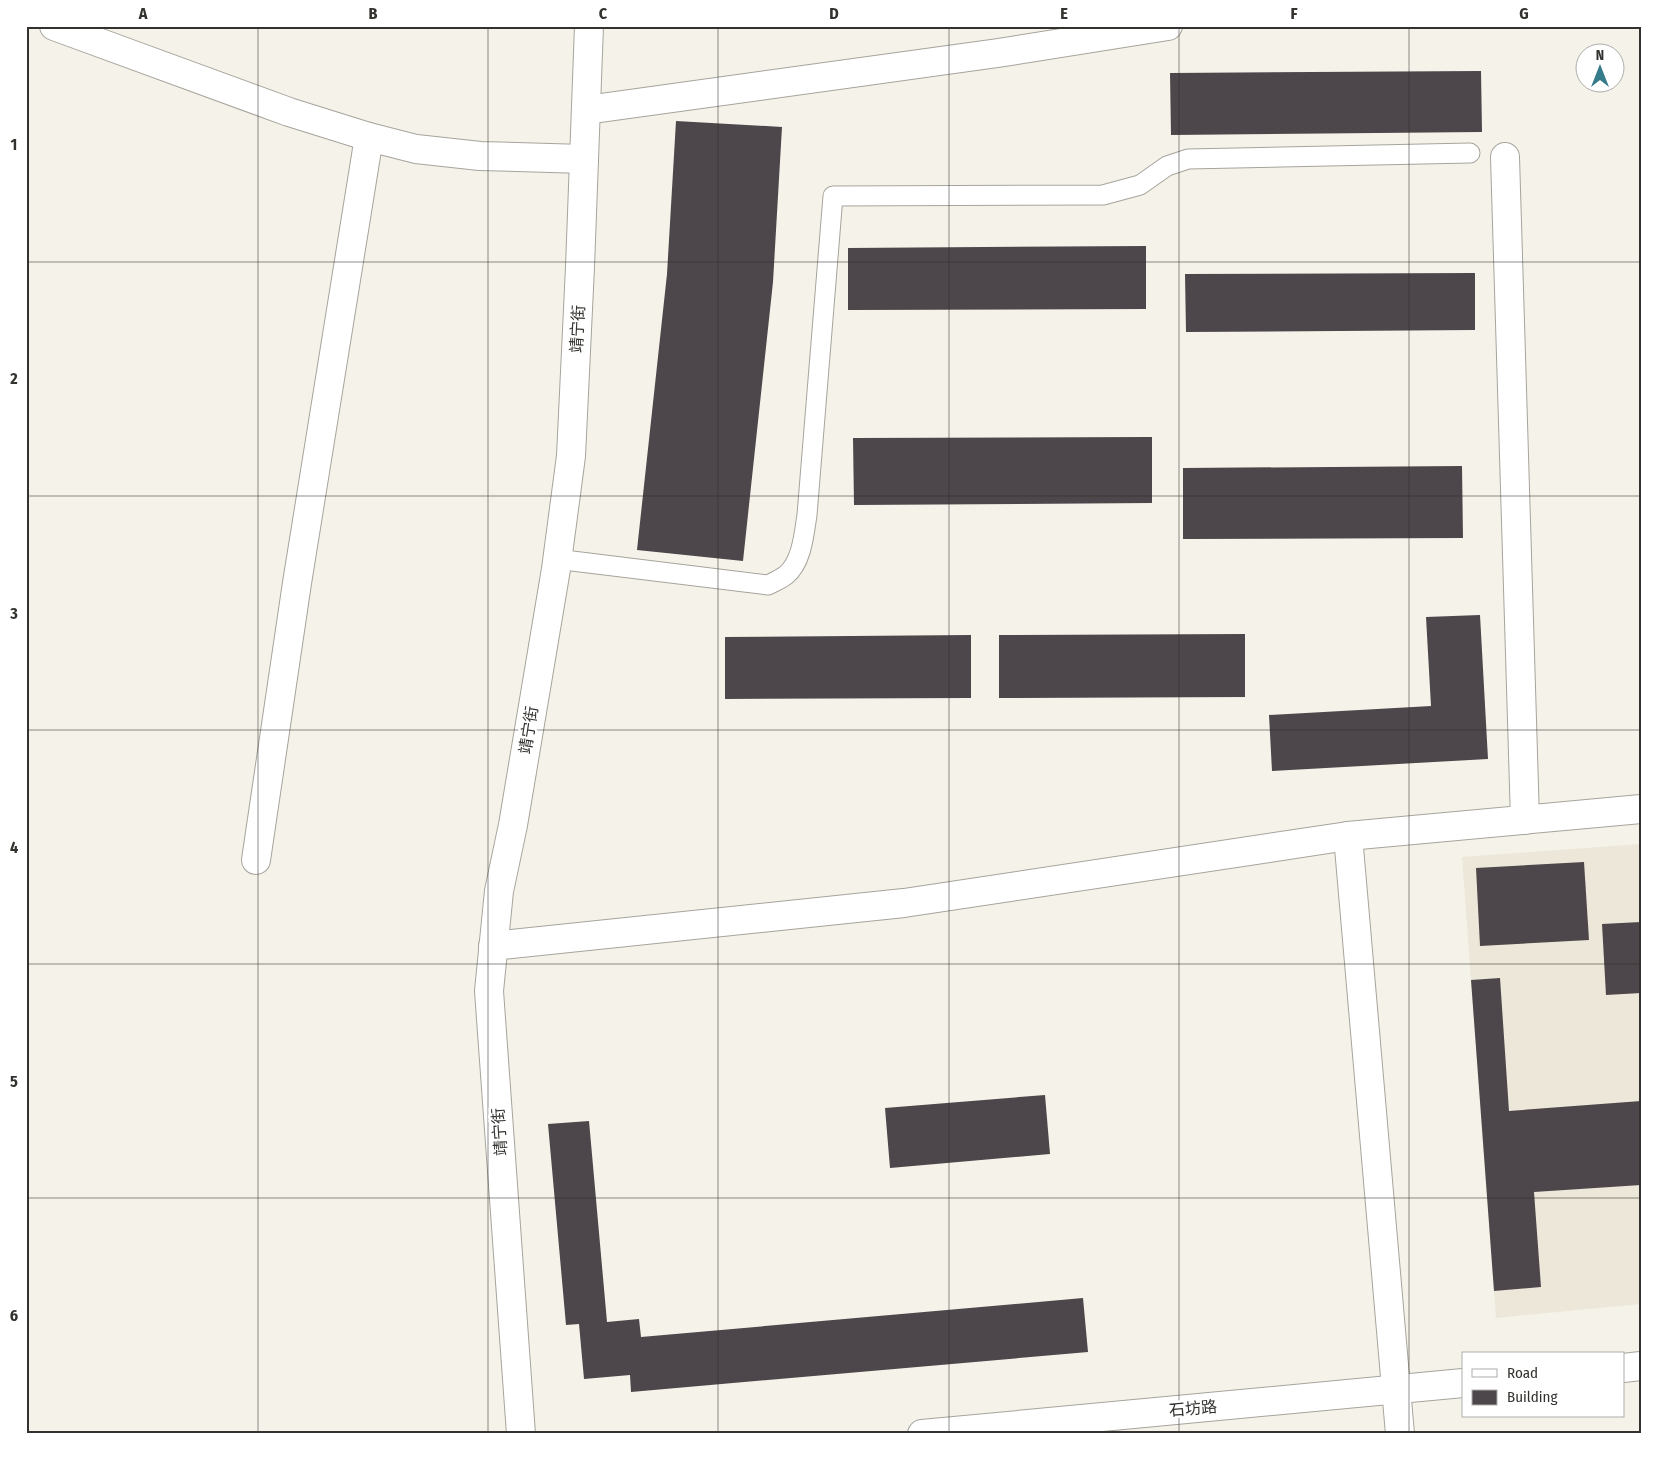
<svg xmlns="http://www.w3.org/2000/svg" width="1667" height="1460" viewBox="0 0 1667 1460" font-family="'Fira Sans Condensed','Noto Sans SC',sans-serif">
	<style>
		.built { fill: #ece7d8 }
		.building { fill: #4d464a }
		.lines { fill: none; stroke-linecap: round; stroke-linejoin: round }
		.lane-casing { stroke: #a6a49c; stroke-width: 21 }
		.street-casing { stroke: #a6a49c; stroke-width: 30 }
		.secondary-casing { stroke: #a6a49c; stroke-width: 30 }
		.lane { stroke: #fff; stroke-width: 19 }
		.street { stroke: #fff; stroke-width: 28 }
		.secondary { stroke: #fff; stroke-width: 28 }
		.grid { fill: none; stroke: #33322f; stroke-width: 1; stroke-opacity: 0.55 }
		.labels { text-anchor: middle; stroke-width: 5; stroke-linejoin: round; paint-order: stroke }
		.street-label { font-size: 16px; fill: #33322f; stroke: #fff }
		.neatline { fill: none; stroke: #33322f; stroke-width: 2 }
		.grid-label { font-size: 16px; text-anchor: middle; font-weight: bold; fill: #33322f }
	</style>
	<rect width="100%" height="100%" fill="#f5f2e9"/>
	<polygon class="built" points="1641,844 1641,1304 1496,1318 1462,857"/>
	<g class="building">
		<polygon points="1481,71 1482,132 1171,135 1170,73"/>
		<polygon points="676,121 782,127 773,282 743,561 637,550 667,274"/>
		<polygon points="1146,246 1146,309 848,310 848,248"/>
		<polygon points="1475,273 1475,330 1186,332 1185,274"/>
		<polygon points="1152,437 1152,503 854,505 853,438"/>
		<polygon points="1462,466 1463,538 1183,539 1183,468"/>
		<polygon points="1480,615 1488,759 1272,771 1269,715 1431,706 1426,617"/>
		<polygon points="1245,634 1245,697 999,698 999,635"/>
		<polygon points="971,635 971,698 725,699 725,637"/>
		<polygon points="1584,862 1589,940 1480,946 1476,868"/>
		<polygon points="1641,922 1641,993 1606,995 1602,924"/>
		<polygon points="1500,978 1509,1111 1641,1101 1641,1185 1534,1192 1541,1287 1494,1291 1471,980"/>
		<polygon points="1045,1095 1050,1154 890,1168 885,1108"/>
		<polygon points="589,1121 607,1322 639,1319 641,1337 1083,1298 1088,1352 631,1392 630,1375 584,1379 579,1324 566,1325 548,1124"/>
	</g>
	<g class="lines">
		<defs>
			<path id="lane" d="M556 559 768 585C774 582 781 579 786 575 802 562 804 534 807 515L833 196 1103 195 1140 185 1167 166 1188 159 1470 153"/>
			<g id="street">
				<polyline points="54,26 289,112 369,137 416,149 480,156 584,159"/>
				<polyline points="586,110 998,53 1168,26"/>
				<polyline points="1505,157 1525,820"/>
				<polyline points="256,860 297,583 369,137"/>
				<polyline points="493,946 904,903 1348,836"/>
				<polyline points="1400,1434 1348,836 1641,809"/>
			</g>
			<g id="secondary">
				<polyline points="1623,1368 1641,1366"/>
				<polyline points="521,1434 489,991 499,891 513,825 556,569 571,456 580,267 589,26"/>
				<polyline points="922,1434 1463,1383"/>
			</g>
		</defs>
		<use href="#lane" class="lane-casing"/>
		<use href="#street" class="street-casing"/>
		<use href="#secondary" class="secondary-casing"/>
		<use href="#lane" class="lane"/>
		<use href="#street" class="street"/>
		<use href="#secondary" class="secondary"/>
	</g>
	<path class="grid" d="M258 26V1434M488 26V1434M718 26V1434M949 26V1434M1179 26V1434M1409 26V1434M26 262H1641M26 496H1641M26 730H1641M26 964H1641M26 1198H1641"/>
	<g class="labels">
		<g class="street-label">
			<text transform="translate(577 329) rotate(-87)" y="6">靖宁街</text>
			<text transform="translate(528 730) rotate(-81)" y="6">靖宁街</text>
			<text transform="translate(499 1132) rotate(-94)" y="6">靖宁街</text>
			<text transform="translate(1193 1408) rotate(-5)" y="6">石坊路</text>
		</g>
	</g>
	<rect width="1667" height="1460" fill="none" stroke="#ffffff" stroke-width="55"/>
	<rect x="1462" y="1352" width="162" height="65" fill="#ffffff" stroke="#adadac"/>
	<rect x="1472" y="1369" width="25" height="8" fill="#ffffff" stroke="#adadac"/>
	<text x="1507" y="1378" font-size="15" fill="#33322f">Road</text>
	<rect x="1472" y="1390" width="25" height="15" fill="#4d464a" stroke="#adadac"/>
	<text x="1507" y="1402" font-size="15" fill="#33322f">Building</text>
	<g transform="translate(1600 68)"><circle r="24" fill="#ffffff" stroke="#adadac"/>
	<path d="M0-4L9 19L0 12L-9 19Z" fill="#367b89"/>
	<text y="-8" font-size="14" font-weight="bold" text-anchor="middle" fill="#33322f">N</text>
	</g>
	<rect x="28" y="28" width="1612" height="1404" class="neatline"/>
	<g class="grid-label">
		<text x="143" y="19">A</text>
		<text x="373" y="19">B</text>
		<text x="603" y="19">C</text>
		<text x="834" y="19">D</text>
		<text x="1064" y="19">E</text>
		<text x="1294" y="19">F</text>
		<text x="1524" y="19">G</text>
		<text x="14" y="150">1</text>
		<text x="14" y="384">2</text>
		<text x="14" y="619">3</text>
		<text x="14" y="853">4</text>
		<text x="14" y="1087">5</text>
		<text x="14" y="1321">6</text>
	</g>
</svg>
